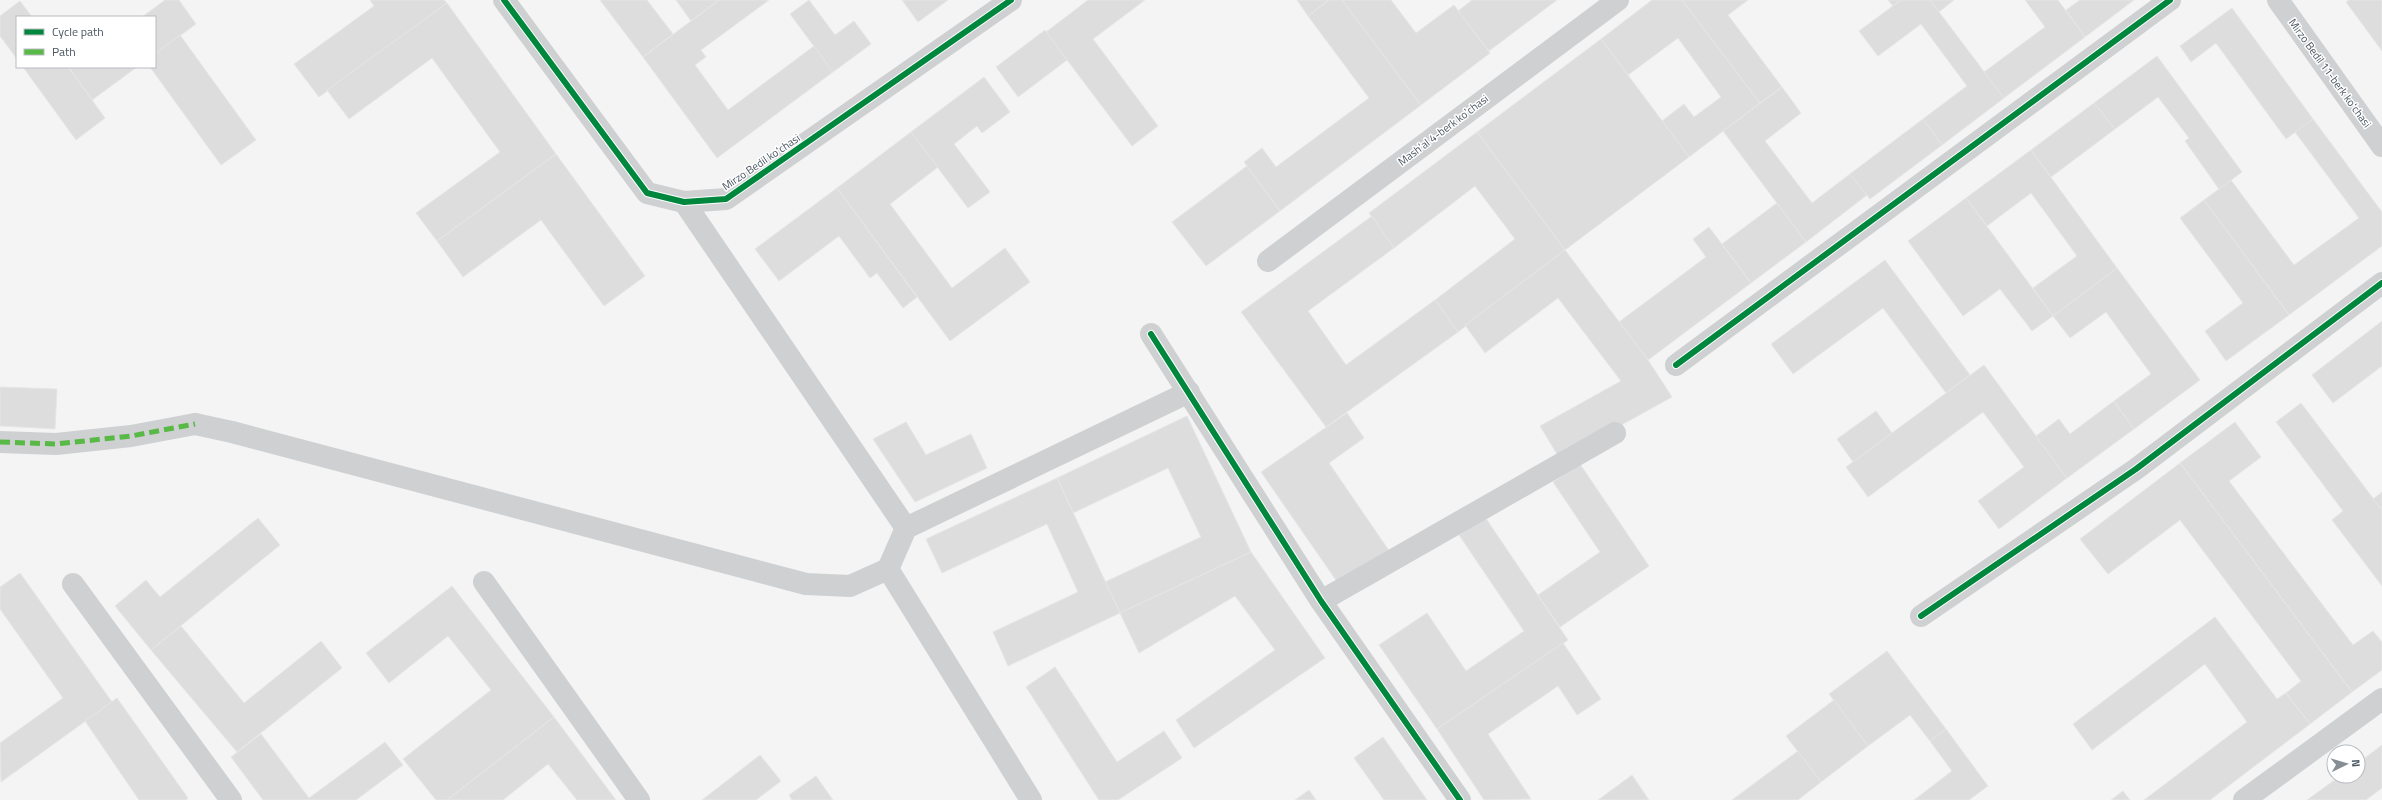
<svg xmlns="http://www.w3.org/2000/svg" width="2382" height="800" viewBox="0 0 2382 800" font-family="'Titillium Web',sans-serif">
	<style>
		.building { fill: #ddddde; stroke: #e5e6e7 }
		.lines { fill: none; stroke-linecap: round; stroke-linejoin: round }
		.service { stroke: #ced0d2; stroke-width: 22 }
		.minor { stroke: #ced0d2; stroke-width: 22 }
		.tertiary { stroke: #ced0d2; stroke-width: 22 }
		.quiet { stroke: #58b947; stroke-width: 5; stroke-dasharray: 10 5; stroke-linecap: butt }
		.cycleway-casing { stroke: #fff; stroke-width: 8 }
		.cycleway { stroke: #00873e; stroke-width: 6 }
		.labels { text-anchor: middle; stroke-width: 3; stroke-linejoin: round; paint-order: stroke }
		.street-label { font-size: 11px; fill: #4a5661; stroke: #fff }
	</style>
	<rect width="100%" height="100%" fill="#f4f4f4"/>
	<g class="building">
		<polygon points="165,0 179,0 196,24 155,54 155,17 142,17"/>
		<polygon points="370,0 444,0 447,3 319,97 294,64 374,6"/>
		<polygon points="600,0 647,0 673,34 643,57"/>
		<polygon points="676,0 719,0 691,21"/>
		<polygon points="719,0 769,0 701,50 706,57 695,65 728,110 814,46 833,72 717,158 643,57"/>
		<polygon points="809,0 835,35 854,21 871,44 833,72 790,14"/>
		<polygon points="902,0 948,0 918,22"/>
		<polygon points="1088,0 1145,0 1093,39 1158,126 1132,146 1046,32"/>
		<polygon points="1297,0 1329,0 1308,16"/>
		<polygon points="1329,0 1342,0 1421,105 1280,211 1244,162 1262,148 1276,167 1369,98 1308,16"/>
		<polygon points="1342,0 1391,0 1416,33 1454,5 1490,53 1421,105"/>
		<polygon points="1472,0 1557,0 1489,51 1458,11"/>
		<polygon points="1652,0 1682,0 1760,103 1689,157 1662,121 1684,104 1694,117 1721,97 1678,38 1628,75 1601,39"/>
		<polygon points="1682,0 1748,0 1728,15 1782,87 1760,103"/>
		<polygon points="1888,0 1901,0 1893,6"/>
		<polygon points="1901,0 1930,0 2004,98 1942,145 1923,119 1967,86 1921,24 1878,56 1859,31"/>
		<polygon points="1930,0 1954,0 1939,12"/>
		<polygon points="2025,0 2058,0 2085,37 2004,98 1984,72 2045,27"/>
		<polygon points="2080,0 2134,0 2085,37 2066,10"/>
		<polygon points="2349,0 2382,0 2382,51 2346,2"/>
		<polygon points="20,1 32,17 17,17 17,59 0,36 0,16"/>
		<polygon points="447,3 556,154 437,241 416,213 500,152 432,58 349,119 327,90"/>
		<polygon points="2232,8 2313,119 2286,139 2216,43 2191,62 2180,46"/>
		<polygon points="1045,30 1067,60 1018,97 996,67"/>
		<polygon points="180,35 256,140 221,165 150,67 155,67 155,54"/>
		<polygon points="1601,39 1689,157 1565,250 1477,132"/>
		<polygon points="2157,56 2242,172 2219,189 2185,141 2189,138 2158,97 2115,129 2094,103"/>
		<polygon points="23,67 68,67 105,118 76,140"/>
		<polygon points="73,67 137,67 92,100 70,69"/>
		<polygon points="984,77 1010,112 982,133 977,126 954,144 990,192 968,208 911,132"/>
		<polygon points="1782,87 1801,113 1765,141 1812,203 1850,174 1867,195 1806,242 1723,131"/>
		<polygon points="2094,103 2115,129 2051,177 2031,150"/>
		<polygon points="1923,119 1942,145 1870,199 1850,174"/>
		<polygon points="2313,119 2382,212 2382,246 2289,315 2204,200 2231,180 2294,265 2359,218 2295,132"/>
		<polygon points="911,132 938,167 890,204 952,288 1005,248 1030,282 950,341 837,188"/>
		<polygon points="1477,132 1565,250 1458,332 1435,300 1515,239 1475,186 1394,248 1369,213"/>
		<polygon points="2031,150 2117,268 2053,316 2033,288 2077,256 2031,193 1987,226 1966,198"/>
		<polygon points="556,154 645,276 604,306 541,220 463,277 437,241"/>
		<polygon points="1247,166 1280,211 1206,266 1172,222"/>
		<polygon points="837,188 917,297 903,308 877,273 870,278 839,236 779,281 755,249"/>
		<polygon points="1966,198 2053,316 2032,331 2000,289 1963,316 1908,241"/>
		<polygon points="2204,200 2289,315 2226,361 2205,331 2243,303 2180,218"/>
		<polygon points="1777,203 1806,242 1751,283 1722,244"/>
		<polygon points="1372,216 1394,248 1308,311 1346,365 1435,300 1458,332 1326,427 1241,312"/>
		<polygon points="1709,227 1751,283 1648,360 1619,322 1706,257 1693,239"/>
		<polygon points="1565,250 1648,360 1672,397 1560,459 1540,426 1621,381 1558,298 1485,353 1465,325"/>
		<polygon points="1885,260 1970,375 1946,393 1883,308 1793,374 1771,344"/>
		<polygon points="2117,268 2200,380 2134,429 2114,401 2151,374 2106,312 2070,338 2053,316"/>
		<polygon points="2382,321 2382,366 2333,403 2312,375"/>
		<polygon points="1984,365 2067,478 1999,529 1978,501 2024,467 1983,412 1868,497 1846,467"/>
		<polygon points="0,387 57,389 55,429 0,426"/>
		<polygon points="2114,401 2134,429 2067,478 2036,436 2059,419 2070,434"/>
		<polygon points="2301,403 2382,510 2382,586 2332,520 2343,511 2276,422"/>
		<polygon points="1876,411 1892,433 1853,462 1837,439"/>
		<polygon points="1347,413 1364,438 1329,463 1390,552 1340,586 1261,472"/>
		<polygon points="1187,416 1251,552 1120,613 1105,582 1201,537 1168,468 1073,513 1057,478"/>
		<polygon points="906,422 926,455 971,434 987,468 915,502 873,439"/>
		<polygon points="2235,422 2261,457 2229,481 2353,645 2373,631 2382,642 2382,670 2352,692 2180,463"/>
		<polygon points="2180,463 2352,692 2310,724 2286,693 2301,681 2180,520 2108,574 2080,539"/>
		<polygon points="1580,464 1649,566 1560,627 1538,595 1600,552 1553,482"/>
		<polygon points="1057,478 1120,613 1008,666 993,632 1078,592 1047,524 942,573 926,539"/>
		<polygon points="2382,492 2382,510 2373,499"/>
		<polygon points="1485,517 1568,640 1437,729 1379,645 1427,613 1466,671 1524,631 1459,535"/>
		<polygon points="258,518 280,545 151,650 115,606 146,580 160,597"/>
		<polygon points="1251,552 1325,658 1194,748 1176,720 1275,650 1235,596 1139,653 1120,613"/>
		<polygon points="20,573 112,702 1,782 0,743 63,698 0,609 0,587"/>
		<polygon points="452,586 554,717 447,800 436,800 403,759 491,690 448,636 389,683 366,653"/>
		<polygon points="2215,617 2277,699 2286,693 2310,724 2210,800 2144,800 2247,722 2205,664 2092,750 2073,724"/>
		<polygon points="181,626 244,703 321,641 342,668 237,752 151,650"/>
		<polygon points="1563,643 1601,699 1577,715 1558,686 1488,734 1531,799 1484,800 1437,729"/>
		<polygon points="1887,651 1946,729 1930,741 1910,715 1868,746 1829,694"/>
		<polygon points="1055,667 1117,762 1164,731 1182,758 1118,800 1099,800 1026,687"/>
		<polygon points="117,698 188,798 186,800 139,800 85,721"/>
		<polygon points="1834,700 1868,746 1821,782 1786,736"/>
		<polygon points="554,717 616,800 577,800 548,764 503,800 447,800"/>
		<polygon points="1946,729 1988,786 1969,800 1914,800 1952,771 1930,741"/>
		<polygon points="261,734 309,798 385,742 403,765 356,800 263,800 231,757"/>
		<polygon points="1383,737 1427,800 1384,800 1354,758"/>
		<polygon points="2382,745 2382,788 2366,800 2307,800 2340,776 2358,776 2358,763"/>
		<polygon points="1798,751 1821,782 1798,800 1732,800"/>
		<polygon points="760,755 781,781 756,800 702,800"/>
		<polygon points="1632,775 1649,800 1598,800"/>
		<polygon points="816,776 833,800 792,800 789,795"/>
		<polygon points="1309,790 1316,800 1295,800"/>
		<polygon points="2123,791 2130,800 2111,800"/>
	</g>
	<g class="lines">
		<g class="service">
			<polyline points="684,202 906,528"/>
			<polyline points="195,424 232,432 806,584 850,586 888,569"/>
			<polyline points="1321,601 1615,433"/>
			<polyline points="1031,800 888,569 906,528 1189,392"/>
		</g>
		<g class="minor">
			<polyline points="1268,261 1618,0"/>
			<polyline points="1151,334 1321,601 1460,800"/>
			<polyline points="1676,365 2170,0"/>
			<polyline points="0,442 56,444 131,436 195,424"/>
			<polyline points="484,582 639,800"/>
			<polyline points="73,584 231,800"/>
			<polyline points="1921,616 2136,469 2382,283"/>
			<polyline points="2244,800 2382,699"/>
		</g>
		<g class="tertiary">
			<polyline points="504,0 647,193 684,202 726,199 1011,0"/>
			<polyline points="2278,0 2382,146"/>
		</g>
		<polyline class="quiet" points="0,442 56,444 131,436 195,424"/>
		<defs>
			<g id="cycleway">
				<polyline points="504,0 647,193 684,202 726,199 1011,0"/>
				<polyline points="1151,334 1321,601 1460,800"/>
				<polyline points="1676,365 2170,0"/>
				<polyline points="1921,616 2136,469 2382,283"/>
			</g>
		</defs>
		<use href="#cycleway" class="cycleway-casing"/>
		<use href="#cycleway" class="cycleway"/>
	</g>
	<g class="labels">
		<g class="street-label">
			<text transform="translate(2330 73) rotate(54)" y="4">Mirzo Bedil 11-berk koʻchasi</text>
			<text transform="translate(1443 130) rotate(-37)" y="4">Mashʼal 4-berk koʼchasi</text>
			<text transform="translate(761 162) rotate(-34)" y="4">Mirzo Bedil koʻchasi</text>
		</g>
	</g>
	<rect x="16" y="16" width="140" height="52" fill="#ffffff" stroke="#b7bbc0"/>
	<rect x="24" y="29" width="20" height="6" fill="#00873e" stroke="#b7bbc0"/>
	<text x="52" y="36" font-size="12" fill="#4a5661">Cycle path</text>
	<rect x="24" y="49" width="20" height="6" fill="#58b947" stroke="#b7bbc0"/>
	<text x="52" y="56" font-size="12" fill="#4a5661">Path</text>
	<g transform="translate(2346 764) rotate(85)"><circle r="19" fill="#ffffff" stroke="#b7bbc0"/>
	<path d="M0-3L7 15L0 10L-7 15Z" fill="#868d94"/>
	<text y="-6" font-size="11" font-weight="bold" text-anchor="middle" fill="#4a5661">N</text>
	</g>
</svg>
